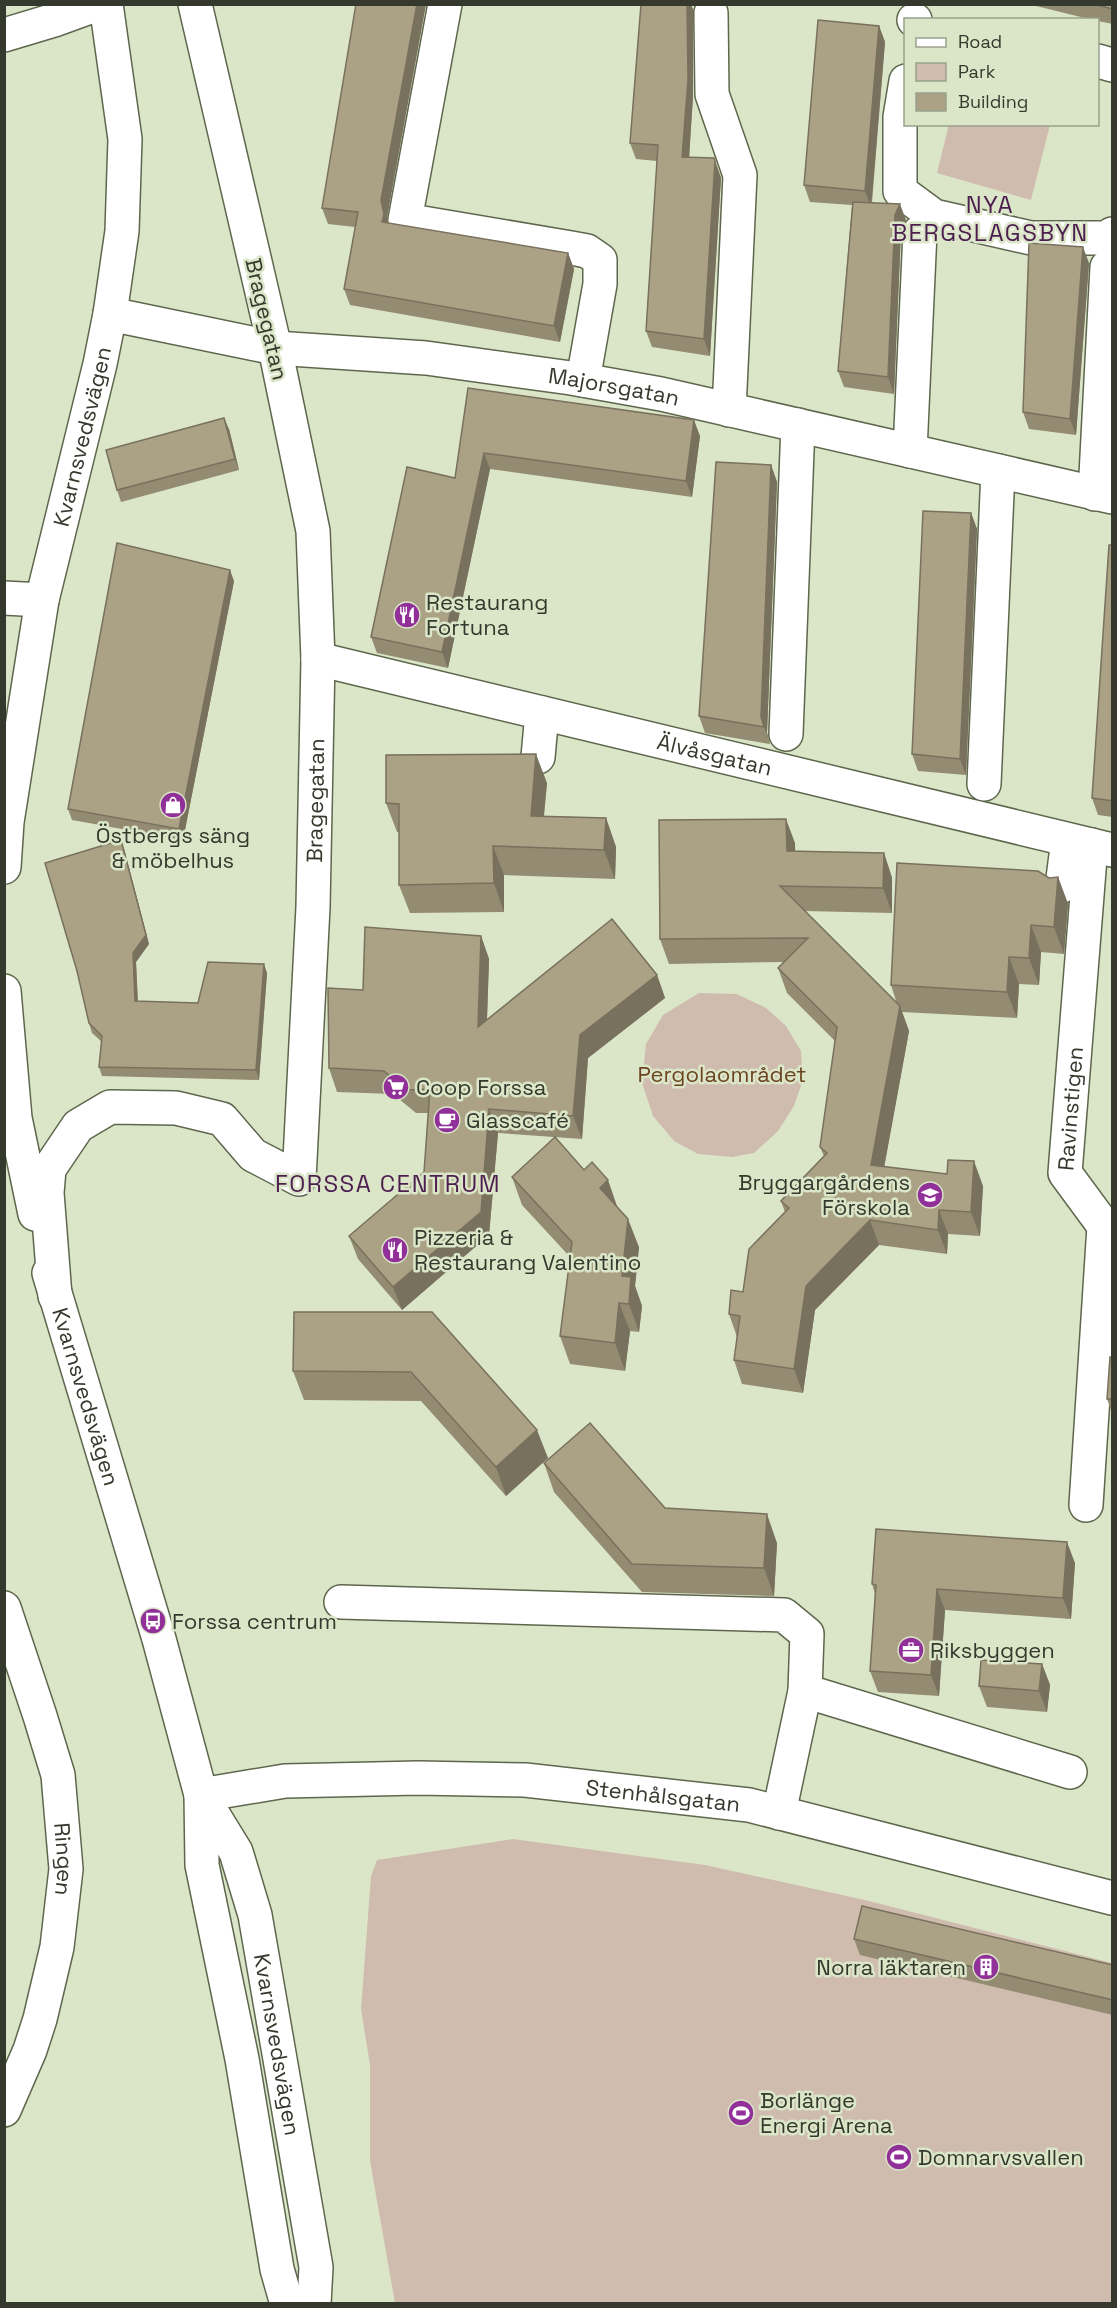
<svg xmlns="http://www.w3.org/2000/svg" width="1117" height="2308" viewBox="0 0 1117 2308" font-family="'Space Grotesk',sans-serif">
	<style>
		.green { fill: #cfbcae }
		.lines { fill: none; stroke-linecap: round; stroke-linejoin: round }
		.minor-casing { stroke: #5e674d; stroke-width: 36 }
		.minor { stroke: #fff; stroke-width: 33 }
		.wall { fill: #938b72 }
		.shaded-wall { fill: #78715d }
		.building { fill: #aba285; stroke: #78715d; stroke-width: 1.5 }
		.labels { text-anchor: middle; stroke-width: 5; stroke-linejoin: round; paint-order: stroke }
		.street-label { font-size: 22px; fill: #35392d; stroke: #dbe6c8 }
		.poi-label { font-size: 22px; fill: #35392d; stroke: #dbe6c8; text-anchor: start }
		.park-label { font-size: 22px; fill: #6c4421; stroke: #dbe6c8 }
		.neighbourhood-label { font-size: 24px; letter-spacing: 1.5px; fill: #4c1d4f; stroke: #dbe6c8 }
	</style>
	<rect width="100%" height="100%" fill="#dbe6c8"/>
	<g class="green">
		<polygon points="949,124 1050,125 1031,200 937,173"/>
		<polygon points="699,993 737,994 766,1008 786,1026 801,1051 803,1080 794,1106 778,1131 754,1153 732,1157 698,1154 674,1141 653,1116 642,1083 646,1044 663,1015"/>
		<polygon points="513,1839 705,1865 865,1900 1112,1963 1112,2303 395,2303 370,2161 370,2065 361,2009 371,1876 377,1860"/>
	</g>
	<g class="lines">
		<defs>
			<g id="minor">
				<polyline points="445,4 405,220 571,248 587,251 600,260 600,284 583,380"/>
				<polyline points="711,13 712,94 740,175 729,410"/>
				<polyline points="914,20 915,20"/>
				<polyline points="4,35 54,20 98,4"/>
				<polyline points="1098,61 1112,65"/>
				<polyline points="906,81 900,117 900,191 934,216 1031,238 1107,238 1112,234"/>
				<path id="s1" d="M110 314 275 348 426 358 571 378 661 394 1112 497"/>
				<polyline points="910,451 920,232"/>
				<polyline points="1095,494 1107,267"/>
				<polyline points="4,598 42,600"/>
				<path id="s2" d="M318 659 1112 850"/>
				<polyline points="786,734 798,425"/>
				<polyline points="538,757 542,713"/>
				<polyline points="984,784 998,471"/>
				<path id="s3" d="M4 867 7 822 42 600 100 364 110 314 122 231 125 139 106 4"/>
				<polyline points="1062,886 1068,840"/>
				<polyline points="4,991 15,1118 35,1214"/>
				<path id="s4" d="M49 1273 159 1639 201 1795 202 1865 242 2059 277 2269 287 2304"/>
				<path id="s5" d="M55 1296 47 1193 49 1169 78 1126 110 1107 176 1108 222 1119 253 1155 299 1179 313 907 318 659 313 531 275 348 195 4"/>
				<path id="s6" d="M1086 1505 1104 1226 1065 1173 1091 845"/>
				<polyline points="341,1602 784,1615 807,1634 805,1691 779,1813"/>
				<path id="s7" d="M4 1608 40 1716 58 1775 66 1869 57 1947 40 2019 30 2050 4 2110"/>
				<polyline points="805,1691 1070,1772"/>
				<path id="s8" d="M201 1795 285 1781 418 1778 525 1780 749 1805 1112 1898"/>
				<path id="s9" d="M201 1795 236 1852 255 1915 316 2267 314 2304"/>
			</g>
		</defs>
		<use href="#minor" class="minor-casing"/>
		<use href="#minor" class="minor"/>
	</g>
	<g class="wall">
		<polygon points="356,4 426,4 387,217 388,223 568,253 574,269 560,342 350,305 344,289 355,227 328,224 322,208"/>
		<polygon points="641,4 691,4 693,10 693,96 689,158 714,158 721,178 710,356 652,347 646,331 657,161 636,159 630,143"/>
		<polygon points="1028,4 1113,4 1113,24 1098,21 1098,20 1093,20"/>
		<polygon points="879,26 885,42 872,203 906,220 901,231 894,394 844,387 838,371 852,205 810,202 804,185"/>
		<polygon points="1089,263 1076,435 1029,429 1023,412"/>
		<polygon points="468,388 700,436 692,497 490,469 448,668 377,653 371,637 455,478"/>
		<polygon points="229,429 239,470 121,502 117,490"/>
		<polygon points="771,465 777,482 767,733 770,744 705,733 699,716"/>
		<polygon points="971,513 977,529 966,775 918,771 912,754"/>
		<polygon points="1113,545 1113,817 1098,815 1092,798"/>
		<polygon points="234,581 183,840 72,820 68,809"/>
		<polygon points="547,783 544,816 606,818 616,847 615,879 504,875 504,912 410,913 399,885 399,832 397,832 386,803"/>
		<polygon points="795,843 795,852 884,853 892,878 892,913 804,911 897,1004 891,985 1049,878 1058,877 1068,904 1064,954 1041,952 1039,985 1019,984 1017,1018 902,1012 909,1031 884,1167 983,1186 980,1236 948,1234 947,1254 879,1245 815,1310 803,1393 742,1384 734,1360 737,1337 729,1314 743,1292 785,1212 781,1201 824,1156 820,1147 835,1041 787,993 778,968 783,962 669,964 660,939"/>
		<polygon points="124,849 149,944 136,962 138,1001 198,1003 267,973 259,1080 102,1076 99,1067 102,1042 92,1033 89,1023"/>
		<polygon points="481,936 489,959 487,1019 657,975 665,998 588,1058 582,1139 498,1133 489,1235 402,1310 358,1259 349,1236 424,1172 428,1113 416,1113 393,1094 337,1092 329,1068 363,990"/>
		<polygon points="512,1177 639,1247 635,1286 642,1306 639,1332 630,1331 625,1371 570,1364 560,1336 570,1257 522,1205"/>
		<polygon points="432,1312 548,1458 506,1496 421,1401 304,1400 293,1371"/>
		<polygon points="1113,1357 1113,1410 1111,1410 1107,1399"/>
		<polygon points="544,1463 665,1508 777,1543 774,1596 642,1592 554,1492"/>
		<polygon points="1075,1563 1071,1619 945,1610 939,1696 878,1692 870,1671 875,1594 872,1584"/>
		<polygon points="1042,1664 1050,1685 1047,1712 987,1707 979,1686"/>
		<polygon points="854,1939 1113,1965 1113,2015 860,1955"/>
	</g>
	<g class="shaded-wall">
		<polygon points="417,4 426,4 387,217 390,230 382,222 381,200"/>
		<polygon points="687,4 691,4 693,10 693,96 688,174 682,157"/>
		<polygon points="879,26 885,42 871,207 865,191"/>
		<polygon points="715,161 721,178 710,356 704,339"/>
		<polygon points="900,204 906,220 901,231 894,394 888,377 895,215"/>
		<polygon points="1083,247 1089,263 1076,435 1070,419"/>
		<polygon points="568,253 574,269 560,342 554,326"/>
		<polygon points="224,418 229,429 239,470 235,459"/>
		<polygon points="694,420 700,436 692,497 686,481"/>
		<polygon points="484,453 490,469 448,668 442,652"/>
		<polygon points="771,465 777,482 767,733 770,744 761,717"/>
		<polygon points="971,513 977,529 966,775 960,759"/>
		<polygon points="230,570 234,581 183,840 179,829"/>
		<polygon points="536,754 547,783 541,844 531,816"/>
		<polygon points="606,818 616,847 615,879 604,850"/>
		<polygon points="786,819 795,843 796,876 787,851"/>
		<polygon points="121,840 124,849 149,944 136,962 138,1010 135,1001"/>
		<polygon points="493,846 504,875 504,912 494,883"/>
		<polygon points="884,853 892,878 892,913 883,888"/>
		<polygon points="1058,877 1068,904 1064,954 1054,927"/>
		<polygon points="1031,925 1041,952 1039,985 1029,958"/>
		<polygon points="481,936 489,959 486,1050 478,1027"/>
		<polygon points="1009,957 1019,984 1017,1018 1007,992"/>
		<polygon points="264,964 267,973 259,1080 256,1070"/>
		<polygon points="657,975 665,998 588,1058 582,1139 573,1116 580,1035"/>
		<polygon points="900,1006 909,1031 880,1190 871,1165"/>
		<polygon points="489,1109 498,1133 489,1235 402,1310 393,1287"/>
		<polygon points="974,1161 983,1186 980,1236 971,1212"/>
		<polygon points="608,1180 618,1209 600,1188"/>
		<polygon points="939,1210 948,1234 947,1254 938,1230"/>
		<polygon points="628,1219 639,1247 635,1286 642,1306 639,1332 629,1304 622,1276"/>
		<polygon points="870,1220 879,1245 815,1310 803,1393 794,1369 806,1286"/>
		<polygon points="619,1303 630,1331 625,1371 615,1343"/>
		<polygon points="537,1430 548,1458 506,1496 496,1467"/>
		<polygon points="767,1514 777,1543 774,1596 764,1568"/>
		<polygon points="1067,1542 1075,1563 1071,1619 1063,1598"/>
		<polygon points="937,1589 945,1610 939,1696 931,1675"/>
		<polygon points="1042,1664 1050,1685 1047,1712 1039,1691"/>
	</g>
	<g class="building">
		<polygon points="356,4 417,4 381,200 384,214 382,222 568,253 554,326 344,289 358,212 322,208"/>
		<polygon points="641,4 687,4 688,80 682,157 714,158 715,161 704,339 646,331 658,145 630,143"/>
		<polygon points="1093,4 1113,4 1113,9"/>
		<polygon points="818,20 879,26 865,191 804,185"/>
		<polygon points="853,202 900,204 895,215 888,377 838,371"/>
		<polygon points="1029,243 1083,247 1070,419 1023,412"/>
		<polygon points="468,388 694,420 686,481 484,453 442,652 371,637 407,467 455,478"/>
		<polygon points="224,418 235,459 117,490 106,450"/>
		<polygon points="716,462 771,465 761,717 764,727 699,716"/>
		<polygon points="923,511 971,513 960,759 912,754"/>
		<polygon points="117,543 230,570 179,829 68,809"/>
		<polygon points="1109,545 1113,545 1113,801 1092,798"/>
		<polygon points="536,754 531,816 606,818 604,850 493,846 494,883 399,885 399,804 386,803 386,755"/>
		<polygon points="786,819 787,851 884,853 883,888 780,886 900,1006 871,1165 947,1174 948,1160 974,1161 971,1212 939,1210 938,1230 870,1220 806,1286 794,1369 734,1360 740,1316 729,1314 731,1290 743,1292 749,1249 789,1208 781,1201 827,1153 820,1147 837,1027 778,968 808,938 660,939 659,820"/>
		<polygon points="121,840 146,935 133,953 135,1001 198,1003 208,962 264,964 256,1070 99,1067 102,1036 89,1023 77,971 45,863"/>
		<polygon points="897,863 1038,871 1049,878 1058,877 1054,927 1031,925 1029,958 1009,957 1007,992 891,985"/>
		<polygon points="612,919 657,975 580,1035 573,1116 489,1109 481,1212 393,1287 349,1236 424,1172 430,1089 407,1090 384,1071 329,1068 328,988 363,990 365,927 481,936 478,1027"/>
		<polygon points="555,1137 584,1170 592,1162 608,1180 600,1188 628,1219 622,1276 631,1277 629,1304 619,1303 615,1343 560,1336 572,1242 512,1177"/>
		<polygon points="294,1312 432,1312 537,1430 496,1467 411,1372 293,1371"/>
		<polygon points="1110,1357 1113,1357 1113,1399 1107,1399"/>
		<polygon points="590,1423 665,1508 767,1514 764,1568 632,1564 544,1463"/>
		<polygon points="876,1529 1067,1542 1063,1598 937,1589 931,1675 870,1671 876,1585 872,1584"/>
		<polygon points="981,1660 1042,1664 1039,1691 979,1686"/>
		<polygon points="862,1906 1113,1965 1113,2000 854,1939"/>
	</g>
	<defs>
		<symbol id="restaurant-disc" viewBox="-11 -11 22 22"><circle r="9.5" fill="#913098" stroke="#dbe6c8"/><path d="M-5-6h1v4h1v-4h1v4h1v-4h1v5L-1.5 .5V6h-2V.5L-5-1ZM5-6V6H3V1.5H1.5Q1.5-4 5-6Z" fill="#fff"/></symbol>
		<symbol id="shop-disc" viewBox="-11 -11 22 22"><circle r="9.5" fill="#913098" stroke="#dbe6c8"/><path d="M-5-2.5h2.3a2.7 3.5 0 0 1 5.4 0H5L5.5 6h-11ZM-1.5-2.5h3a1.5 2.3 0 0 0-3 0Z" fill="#fff"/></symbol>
		<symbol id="supermarket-disc" viewBox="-11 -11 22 22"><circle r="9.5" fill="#913098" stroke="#dbe6c8"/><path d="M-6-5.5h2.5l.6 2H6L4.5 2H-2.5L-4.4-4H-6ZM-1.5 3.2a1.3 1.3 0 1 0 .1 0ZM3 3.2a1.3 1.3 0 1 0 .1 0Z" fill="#fff"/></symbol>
		<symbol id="cafe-disc" viewBox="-11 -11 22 22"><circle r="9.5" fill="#913098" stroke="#dbe6c8"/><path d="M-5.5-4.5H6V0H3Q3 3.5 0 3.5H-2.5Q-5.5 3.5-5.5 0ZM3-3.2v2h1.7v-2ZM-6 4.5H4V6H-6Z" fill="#fff"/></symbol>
		<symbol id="school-disc" viewBox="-11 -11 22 22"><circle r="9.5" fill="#913098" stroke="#dbe6c8"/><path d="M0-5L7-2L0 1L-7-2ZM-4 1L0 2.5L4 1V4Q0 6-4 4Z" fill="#fff"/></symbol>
		<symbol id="bus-disc" viewBox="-11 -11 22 22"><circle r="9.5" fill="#913098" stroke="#dbe6c8"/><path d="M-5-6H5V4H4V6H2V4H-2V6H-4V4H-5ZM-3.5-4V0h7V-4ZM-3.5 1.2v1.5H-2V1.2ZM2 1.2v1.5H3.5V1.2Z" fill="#fff"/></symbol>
		<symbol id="office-disc" viewBox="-11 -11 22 22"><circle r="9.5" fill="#913098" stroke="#dbe6c8"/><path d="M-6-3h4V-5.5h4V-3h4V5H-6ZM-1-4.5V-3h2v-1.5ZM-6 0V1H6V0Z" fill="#fff"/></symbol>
		<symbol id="building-disc" viewBox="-11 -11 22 22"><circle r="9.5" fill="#913098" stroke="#dbe6c8"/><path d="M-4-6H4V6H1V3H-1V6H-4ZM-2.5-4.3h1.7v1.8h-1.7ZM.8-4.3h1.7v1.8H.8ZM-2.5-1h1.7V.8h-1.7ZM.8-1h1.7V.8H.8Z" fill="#fff"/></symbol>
		<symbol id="stadium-disc" viewBox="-11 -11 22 22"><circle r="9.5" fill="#913098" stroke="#dbe6c8"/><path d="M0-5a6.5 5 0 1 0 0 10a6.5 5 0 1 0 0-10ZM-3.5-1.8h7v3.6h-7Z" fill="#fff"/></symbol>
	</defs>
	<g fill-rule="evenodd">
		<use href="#restaurant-disc" x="392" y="600" width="30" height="30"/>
		<use href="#shop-disc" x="158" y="790" width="30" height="30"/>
		<use href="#supermarket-disc" x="381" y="1072" width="30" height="30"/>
		<use href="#cafe-disc" x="432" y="1105" width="30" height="30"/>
		<use href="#school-disc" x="915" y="1180" width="30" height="30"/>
		<use href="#restaurant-disc" x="380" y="1235" width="30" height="30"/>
		<use href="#bus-disc" x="138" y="1606" width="30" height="30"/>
		<use href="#office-disc" x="896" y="1635" width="30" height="30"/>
		<use href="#building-disc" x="971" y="1952" width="30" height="30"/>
		<use href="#stadium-disc" x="726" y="2098" width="30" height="30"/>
		<use href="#stadium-disc" x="884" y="2142" width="30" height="30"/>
	</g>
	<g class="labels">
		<g class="street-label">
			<text transform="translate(267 319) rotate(77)" y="8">Bragegatan</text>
			<text dy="8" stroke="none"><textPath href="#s1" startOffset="510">Majorsgatan</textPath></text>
			<text dy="8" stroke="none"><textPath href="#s3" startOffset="438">Kvarnsvedsvägen</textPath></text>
			<text dy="8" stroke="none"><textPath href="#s2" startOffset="408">Älvåsgatan</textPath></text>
			<text dy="8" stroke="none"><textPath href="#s5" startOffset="808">Bragegatan</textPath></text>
			<text dy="8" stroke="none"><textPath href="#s6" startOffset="410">Ravinstigen</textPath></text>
			<text dy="8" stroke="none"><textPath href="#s4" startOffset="129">Kvarnsvedsvägen</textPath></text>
			<text dy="8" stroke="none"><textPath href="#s8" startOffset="464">Stenhålsgatan</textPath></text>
			<text dy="8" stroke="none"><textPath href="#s7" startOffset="260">Ringen</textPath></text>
			<text dy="8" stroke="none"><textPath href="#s9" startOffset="264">Kvarnsvedsvägen</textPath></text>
		</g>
		<g class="poi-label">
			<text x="426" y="610">Restaurang<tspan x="426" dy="25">Fortuna</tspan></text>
			<text x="173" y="843" text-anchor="middle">Östbergs säng<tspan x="173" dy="25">&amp; möbelhus</tspan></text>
			<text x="416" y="1095">Coop Forssa</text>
			<text x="466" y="1128">Glasscafé</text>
			<text x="910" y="1190" text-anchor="end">Bryggargårdens<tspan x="910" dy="25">Förskola</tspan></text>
			<text x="414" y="1245">Pizzeria &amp;<tspan x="414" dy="25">Restaurang Valentino</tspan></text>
			<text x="172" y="1629">Forssa centrum</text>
			<text x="930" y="1658">Riksbyggen</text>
			<text x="966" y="1975" text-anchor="end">Norra läktaren</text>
			<text x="760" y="2108">Borlänge<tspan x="760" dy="25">Energi Arena</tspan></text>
			<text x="918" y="2165">Domnarvsvallen</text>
		</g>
		<g class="park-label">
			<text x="722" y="1082">Pergolaområdet</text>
		</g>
		<g class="neighbourhood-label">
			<text x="990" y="213">NYA<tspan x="990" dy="28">BERGSLAGSBYN</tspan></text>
			<text x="388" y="1192">FORSSA CENTRUM</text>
		</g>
	</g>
	<rect width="1117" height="2308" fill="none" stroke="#35392d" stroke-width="12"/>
	<rect x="904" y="18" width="195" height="108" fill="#dbe6c8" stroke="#99a18a" stroke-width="1.5"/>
	<rect x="916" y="38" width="30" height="9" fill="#ffffff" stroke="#99a18a" stroke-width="1.5"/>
	<text x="958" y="48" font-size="18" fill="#35392d">Road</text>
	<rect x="916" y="63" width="30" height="18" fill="#cfbcae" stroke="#99a18a" stroke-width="1.5"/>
	<text x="958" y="78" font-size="18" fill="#35392d">Park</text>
	<rect x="916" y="93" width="30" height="18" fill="#aba285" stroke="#99a18a" stroke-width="1.5"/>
	<text x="958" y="108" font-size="18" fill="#35392d">Building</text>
</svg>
